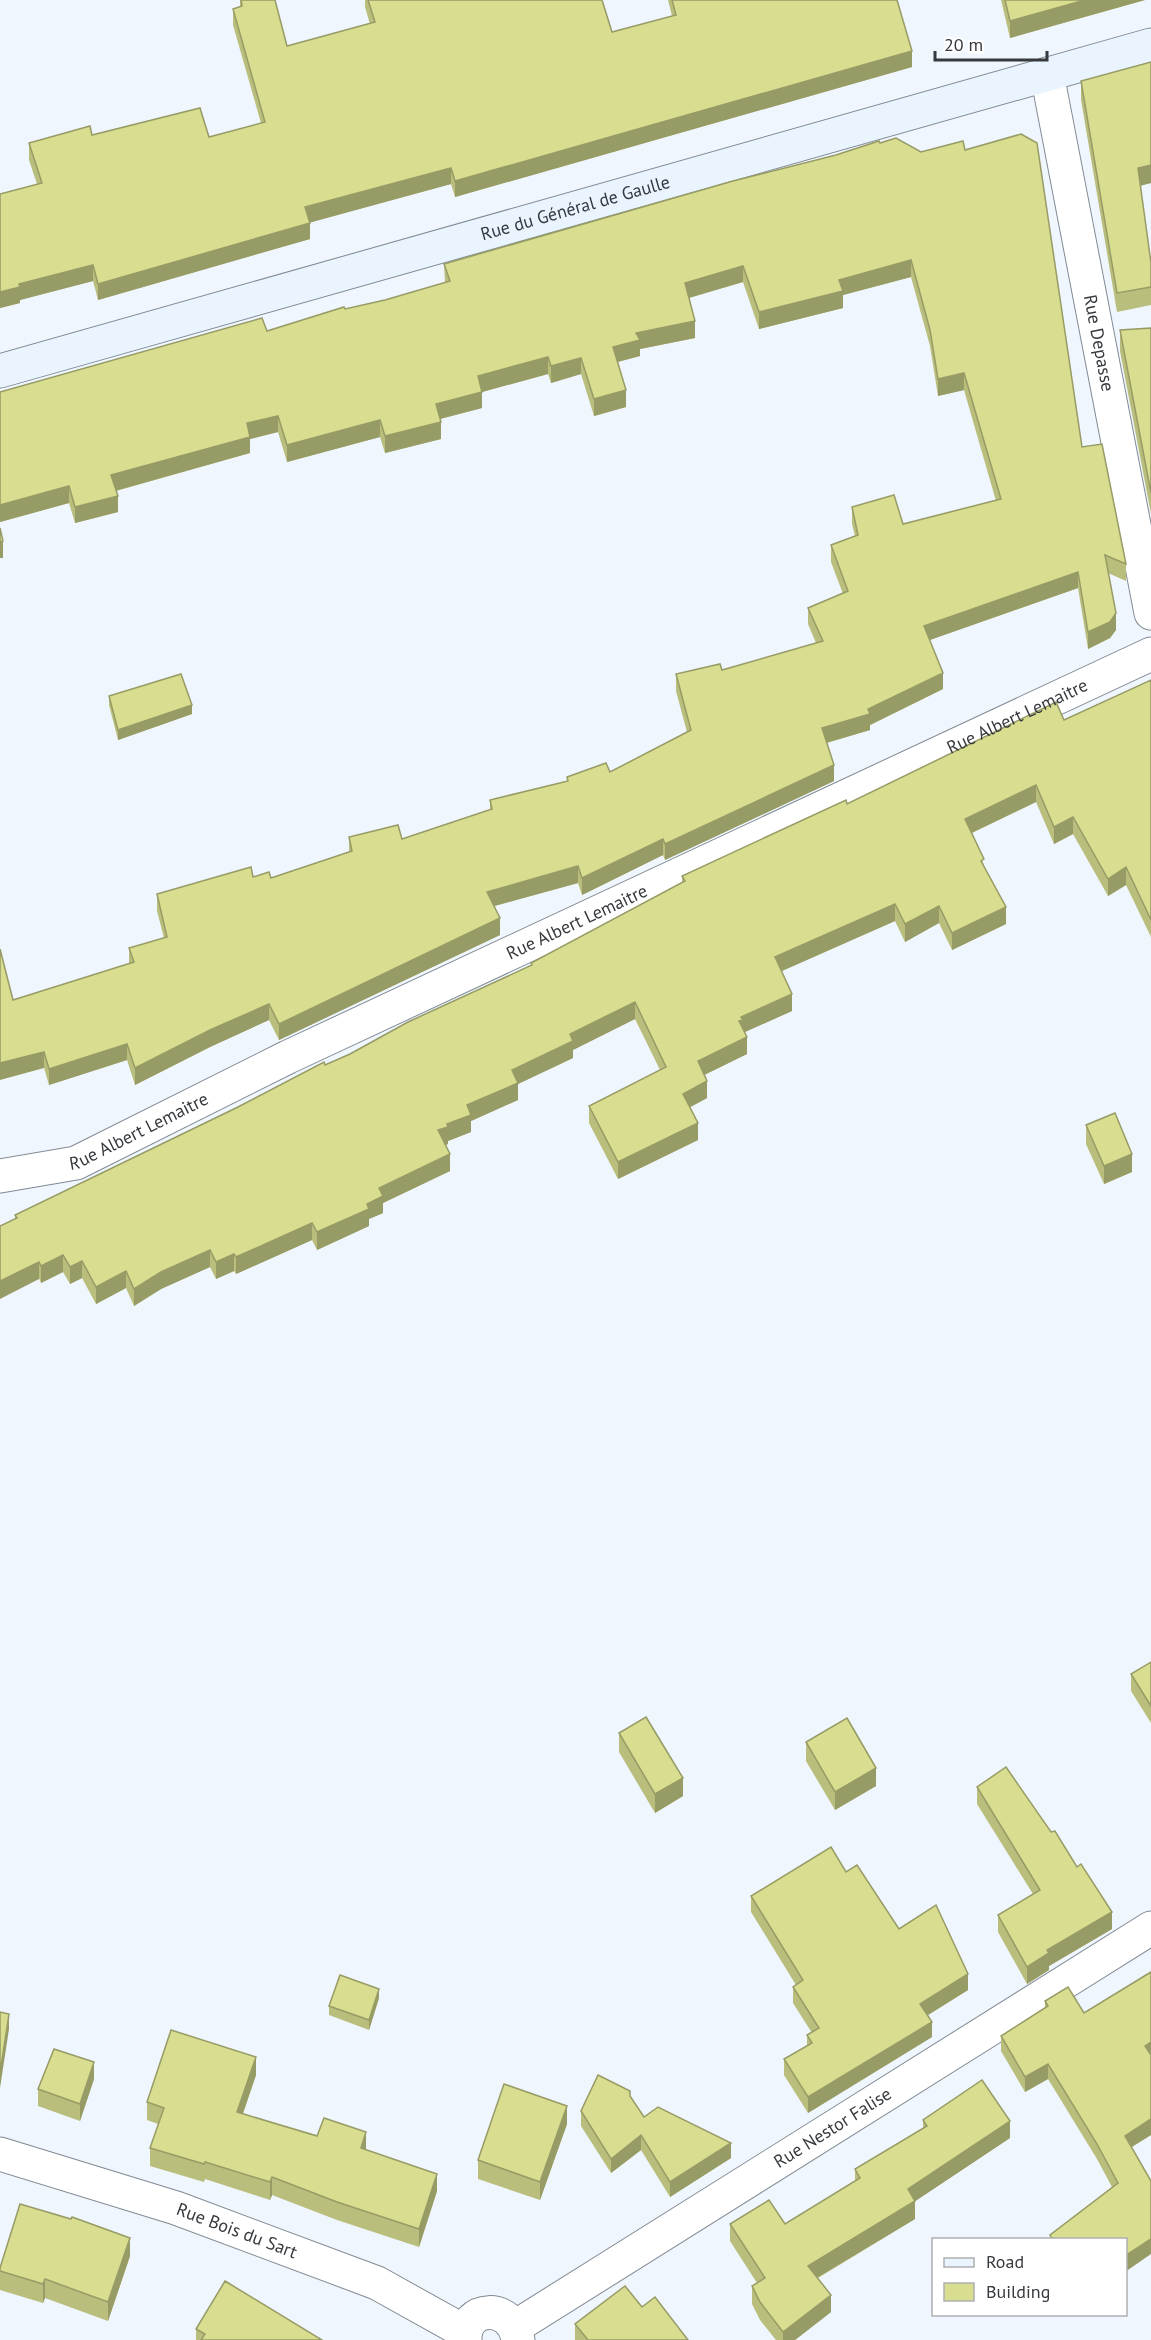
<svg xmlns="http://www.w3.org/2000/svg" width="1151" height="2340" viewBox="0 0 1151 2340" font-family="'PT Sans',sans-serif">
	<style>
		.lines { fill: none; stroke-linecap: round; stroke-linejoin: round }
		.street-casing { stroke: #818a92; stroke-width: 35 }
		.secondary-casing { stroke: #818a92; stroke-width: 35 }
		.street { stroke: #fff; stroke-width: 33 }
		.secondary { stroke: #e9f4fe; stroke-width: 33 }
		.wall { fill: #babe7c }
		.shaded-wall { fill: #979b65 }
		.building { fill: #d8dd90; stroke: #979b65; stroke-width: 1.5 }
		.labels { text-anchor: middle; stroke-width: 6; stroke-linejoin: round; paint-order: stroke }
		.street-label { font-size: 18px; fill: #36393d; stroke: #fff }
	</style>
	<rect width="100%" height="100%" fill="#eff6fe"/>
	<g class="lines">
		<defs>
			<g id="street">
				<path id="s1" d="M1047 74 1151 613"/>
				<path id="s2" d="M0 1176 76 1163 288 1057 1151 654"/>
				<path id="s3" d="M0 2154 176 2208 377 2283 465 2332"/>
				<path id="s4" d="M515 2327 1151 1928"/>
				<path d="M465 2340C463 2305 513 2302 518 2340"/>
			</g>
			<g id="secondary">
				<path id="s5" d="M0 371 1151 45"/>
			</g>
		</defs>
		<use href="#street" class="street-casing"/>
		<use href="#secondary" class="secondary-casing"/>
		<use href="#street" class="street"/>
		<use href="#secondary" class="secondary"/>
	</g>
	<g class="wall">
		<polygon points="240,0 275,0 287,46 370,24 365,7 365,0 602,0 612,32 672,16 668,0 897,0 912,67 455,197 451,184 310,222 310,239 98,300 93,281 20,300 20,303 0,308 0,194 37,184 29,160 29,143 92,135 209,137 261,123 233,25 233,9 240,7"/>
		<polygon points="1001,0 1145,0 1010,38"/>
		<polygon points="1151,62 1151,183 1140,186 1151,263 1151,305 1117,312 1081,100 1081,81"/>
		<polygon points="880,143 921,152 965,150 1082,447 1126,564 1126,581 1108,573 1116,630 1110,638 1088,649 1078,588 930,640 943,689 870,725 870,730 827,743 834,781 665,860 663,855 582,895 578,883 494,906 500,935 279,1040 269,1020 210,1047 135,1085 127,1060 49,1085 44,1068 13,1000 129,964 129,948 164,938 157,911 157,894 253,877 271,878 349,852 349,837 402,839 490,810 490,800 567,782 567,777 610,772 687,732 676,691 676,674 722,670 816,643 808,624 808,608 843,594 831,562 831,545 855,536 852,524 852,507 903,524 996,501 964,390 938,396 930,346 911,277 843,295 843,308 759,329 743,282 689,298 695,338 640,349 640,356 618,362 626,407 594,416 581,374 551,383 548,374 482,392 482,408 440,419 441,439 385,453 380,437 287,462 278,432 250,439 250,453 116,491 118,512 75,523 69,503 0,522 267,331 345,309 385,300 445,283 444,264"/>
		<polygon points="1151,328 1151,514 1120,351 1120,330"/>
		<polygon points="1151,680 1151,937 1126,885 1108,896 1073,834 1054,844 1036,802 972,833 1006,924 952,950 939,923 905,942 895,921 782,971 792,1011 744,1032 747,1054 704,1075 707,1098 690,1107 698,1140 618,1179 589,1123 589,1106 660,1070 635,1019 573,1050 573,1058 518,1084 518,1100 471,1121 471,1132 448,1141 448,1144 446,1145 450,1171 383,1203 383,1213 369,1219 369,1226 317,1250 312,1240 236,1274 234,1271 216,1279 210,1267 161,1289 134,1306 126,1288 96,1304 82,1278 70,1284 63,1272 41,1283 15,1219 15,1215 325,1065 350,1054 531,966 531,963 682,882 682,876 847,804 1064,720"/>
		<polygon points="109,696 192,714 118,740 109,705"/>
		<polygon points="1086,1125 1132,1172 1104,1184 1086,1144"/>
		<polygon points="1151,1662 1151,1723 1131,1691 1131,1674"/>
		<polygon points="619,1733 683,1796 655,1813 619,1752"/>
		<polygon points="806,1742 876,1786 835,1810 806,1761"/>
		<polygon points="977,1787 1112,1929 1049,1966 1049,1970 1027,1984 998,1932 998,1915 1033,1894 977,1804"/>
		<polygon points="846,1872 899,1929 968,1990 928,2015 932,2037 808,2113 784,2075 784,2059 807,2046 807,2035 812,2033 793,2003 793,1987 796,1985 751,1912 751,1896"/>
		<polygon points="379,1998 369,2030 329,2015 329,2006"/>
		<polygon points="1045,2001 1151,2135 1132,2147 1125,2240 1050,2240 1050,2235 1112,2187 1097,2159 1048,2079 1025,2092 1001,2051 1001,2036 1045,2008"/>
		<polygon points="256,2075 243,2114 366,2149 437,2191 419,2247 337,2220 272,2195 270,2200 205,2179 204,2182 150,2166 150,2148 158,2124 147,2120 147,2102"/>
		<polygon points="94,2079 80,2121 38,2106 38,2089"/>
		<polygon points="630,2096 644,2117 731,2158 670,2197 641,2150 611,2173 581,2126 581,2111"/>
		<polygon points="923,2120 1010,2138 915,2201 915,2219 818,2278 831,2312 795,2340 776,2340 760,2320 752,2304 752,2286 757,2283 730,2241 730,2224 785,2224 855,2181 855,2169 923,2128"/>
		<polygon points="567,2124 540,2200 478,2179 478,2160"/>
		<polygon points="130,2256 108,2321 45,2298 43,2303 0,2290 0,2268"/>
		<polygon points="642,2307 688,2340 575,2340 575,2324"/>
		<polygon points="196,2329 322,2340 196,2340"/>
	</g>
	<g class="shaded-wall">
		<polygon points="1085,0 1145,0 1010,38 1010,21"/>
		<polygon points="912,51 912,67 455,197 455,181"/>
		<polygon points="1151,165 1151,183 1138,186 1138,168"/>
		<polygon points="451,168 451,184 305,224 305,207"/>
		<polygon points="310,223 310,239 98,300 98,284"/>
		<polygon points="911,260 911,277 843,295 843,308 759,329 759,312 839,280"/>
		<polygon points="93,265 93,281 20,300 20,303 0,308 0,292 19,284"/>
		<polygon points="743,266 743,282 685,299 685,283"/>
		<polygon points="695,321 695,338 640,349 640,356 613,363 613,347 636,333"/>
		<polygon points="548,357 548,374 482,392 482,408 436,420 436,404 478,376"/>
		<polygon points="581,358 581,374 551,383 551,366"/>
		<polygon points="964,373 964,390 938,396 938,379"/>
		<polygon points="626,390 626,407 594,416 594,399"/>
		<polygon points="278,416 278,432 250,439 250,453 111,492 111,475 247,423"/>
		<polygon points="380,420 380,437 287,462 287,445"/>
		<polygon points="441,422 441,439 385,453 385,436"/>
		<polygon points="69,486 69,503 0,522 0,505"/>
		<polygon points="118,496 118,512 75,523 75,507"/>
		<polygon points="3,541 3,558 0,558 0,542"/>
		<polygon points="1078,572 1078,588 924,642 924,626"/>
		<polygon points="1116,613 1116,630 1110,638 1088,649 1088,632"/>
		<polygon points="943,673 943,689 870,725 870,730 822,744 822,728 868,709"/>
		<polygon points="192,705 192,714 118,740 118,730"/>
		<polygon points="834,765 834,781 665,860 665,844"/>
		<polygon points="1036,785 1036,802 965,836 965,819"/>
		<polygon points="1073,817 1073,834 1054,844 1054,827"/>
		<polygon points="663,839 663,855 582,895 582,878"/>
		<polygon points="578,866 578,883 487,908 487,892"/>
		<polygon points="1126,867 1126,885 1108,896 1108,879"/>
		<polygon points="895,904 895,921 775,974 775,957"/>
		<polygon points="939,906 939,923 905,942 905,924"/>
		<polygon points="1006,907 1006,924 952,950 952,933"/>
		<polygon points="500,918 500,935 279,1040 279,1024"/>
		<polygon points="792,994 792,1011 743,1033 739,1021 741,1017"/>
		<polygon points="635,1002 635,1019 573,1050 573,1058 518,1084 518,1100 471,1121 471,1132 448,1141 448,1144 438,1147 438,1130 467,1105 512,1070 570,1034"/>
		<polygon points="269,1004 269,1020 210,1047 135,1085 135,1068 210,1030"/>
		<polygon points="747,1037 747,1054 698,1078 698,1061"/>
		<polygon points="127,1044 127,1060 49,1085 49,1069"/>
		<polygon points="44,1052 44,1068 0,1080 0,1063"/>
		<polygon points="707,1081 707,1098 683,1111 683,1094"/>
		<polygon points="698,1123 698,1140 618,1179 618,1162"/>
		<polygon points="450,1154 450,1171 383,1203 383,1213 369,1219 369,1226 317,1250 317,1232 367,1204 379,1188"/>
		<polygon points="1132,1154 1132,1172 1104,1184 1104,1166"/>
		<polygon points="312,1223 312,1240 236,1274 236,1257"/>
		<polygon points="210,1250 210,1267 161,1289 134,1306 134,1289 161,1272"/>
		<polygon points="234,1254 234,1271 216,1279 216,1262"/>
		<polygon points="63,1255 63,1272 41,1283 41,1266"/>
		<polygon points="82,1261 82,1278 70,1284 70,1267"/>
		<polygon points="39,1262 39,1279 0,1299 0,1281"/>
		<polygon points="126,1271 126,1288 96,1304 96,1287"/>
		<polygon points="876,1768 876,1786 835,1810 835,1792"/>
		<polygon points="683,1778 683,1796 655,1813 655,1794"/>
		<polygon points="1112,1912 1112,1929 1049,1966 1049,1970 1027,1984 1027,1967 1047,1950"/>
		<polygon points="968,1974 968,1990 920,2020 920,2004"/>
		<polygon points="379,1989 379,1998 369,2030 369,2020"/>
		<polygon points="9,2014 9,2029 0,2088 0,2073"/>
		<polygon points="932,2022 932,2037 808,2113 808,2097"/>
		<polygon points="1151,2042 1151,2058 1145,2046"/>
		<polygon points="256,2057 256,2075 237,2130 237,2112"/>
		<polygon points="94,2062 94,2079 80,2121 80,2104"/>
		<polygon points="1048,2064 1048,2079 1025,2092 1025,2077"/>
		<polygon points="567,2106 567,2124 540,2200 540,2182"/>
		<polygon points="1151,2119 1151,2135 1125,2151 1125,2136"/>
		<polygon points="1010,2121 1010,2138 914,2202 915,2201 915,2219 808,2283 808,2266 908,2189"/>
		<polygon points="366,2132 366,2150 361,2148"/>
		<polygon points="641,2135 641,2150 611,2173 611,2159"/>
		<polygon points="731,2143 731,2158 670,2197 670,2182"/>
		<polygon points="437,2174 437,2191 419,2247 419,2229"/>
		<polygon points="272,2177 272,2195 270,2200 270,2182"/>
		<polygon points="130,2238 130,2256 108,2321 108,2302"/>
		<polygon points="1151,2239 1151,2254 1125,2272 1125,2256"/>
		<polygon points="45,2279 45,2298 43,2303 43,2284"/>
		<polygon points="831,2295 831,2312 795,2340 783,2340 783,2332"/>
	</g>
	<g class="building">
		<polygon points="241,0 275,0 287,46 375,22 368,0 602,0 612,32 676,15 672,0 897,0 912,51 455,181 451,168 305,207 310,223 98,284 93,265 19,284 20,287 0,292 0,194 42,183 29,143 90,126 92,135 200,108 209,137 265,122 233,9 242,6"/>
		<polygon points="1005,0 1085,0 1010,21"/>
		<polygon points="1151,62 1151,165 1138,168 1151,263 1151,287 1117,293 1081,81"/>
		<polygon points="1021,134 1037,143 1082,447 1102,444 1126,564 1105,555 1116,613 1110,622 1088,632 1078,572 924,626 943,673 868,709 870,714 822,728 834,765 665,844 663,839 582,878 578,866 487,892 500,918 279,1024 269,1004 210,1030 135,1068 127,1044 49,1069 44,1052 0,1063 0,949 13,1000 134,962 129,948 167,937 157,894 251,867 253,877 269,872 271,878 352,851 349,837 398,825 402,839 492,809 490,800 568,781 567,777 606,763 610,772 691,730 676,674 720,664 722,670 823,641 808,608 848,591 831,545 858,535 852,507 894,495 903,524 1001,499 964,373 938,379 930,330 911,260 839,280 843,291 759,312 743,266 685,283 695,321 636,333 640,340 613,347 626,390 594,399 581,358 551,366 548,357 478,376 482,392 436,404 441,422 385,436 380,420 287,445 278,416 247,423 250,437 111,475 118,496 75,507 69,486 0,505 0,392 262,318 267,331 344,307 345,309 385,300 450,281 444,264 733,181 836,155 879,141 880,143 896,138 921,152 963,141 965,150"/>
		<polygon points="1151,328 1151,493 1120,330"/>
		<polygon points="0,528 3,541 0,542"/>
		<polygon points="181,674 192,705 118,730 109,696"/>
		<polygon points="1151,680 1151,920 1126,867 1108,879 1073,817 1054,827 1036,785 965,819 984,859 981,861 1006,907 952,933 939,906 905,924 895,904 775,957 792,994 741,1017 743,1020 739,1021 747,1037 698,1061 707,1081 683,1094 698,1123 618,1162 589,1106 666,1067 635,1002 570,1034 573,1041 512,1070 518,1083 467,1105 471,1115 447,1124 448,1127 438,1130 450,1154 379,1188 383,1196 367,1204 369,1209 317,1232 312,1223 236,1257 234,1254 216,1262 210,1250 161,1272 134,1289 126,1271 96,1287 82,1261 70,1267 63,1255 41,1266 39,1262 0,1281 0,1226 17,1218 15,1215 238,1107 324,1062 325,1065 350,1054 408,1022 532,965 531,963 685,881 682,876 846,800 847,804 1056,702 1064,720"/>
		<polygon points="1115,1113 1132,1154 1104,1166 1086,1125"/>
		<polygon points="1151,1662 1151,1706 1131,1674"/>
		<polygon points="646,1717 683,1778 655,1794 619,1733"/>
		<polygon points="847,1718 876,1768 835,1792 806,1742"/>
		<polygon points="1006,1767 1051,1832 1055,1831 1077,1867 1081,1864 1112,1912 1047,1950 1049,1953 1027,1967 998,1915 1040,1890 977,1787"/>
		<polygon points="831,1847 846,1872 857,1865 899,1929 936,1905 968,1974 920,2004 932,2022 808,2097 784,2059 812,2043 807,2035 819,2028 793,1987 803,1980 751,1896"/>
		<polygon points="1151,1972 1151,2042 1145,2046 1151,2055 1151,2119 1125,2136 1151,2181 1151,2239 1125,2256 1125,2240 1052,2240 1052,2239 1050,2235 1118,2183 1097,2144 1048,2064 1025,2077 1001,2036 1048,2006 1045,2001 1068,1987 1084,2013"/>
		<polygon points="340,1975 379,1989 369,2020 329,2006"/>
		<polygon points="0,2012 9,2014 0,2073"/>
		<polygon points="171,2030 256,2057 237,2112 317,2136 324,2118 366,2132 361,2148 437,2174 419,2229 337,2202 272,2177 270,2182 205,2162 204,2164 150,2148 164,2108 147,2102"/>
		<polygon points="54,2049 94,2062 80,2104 38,2089"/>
		<polygon points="598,2075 630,2091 630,2096 644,2117 658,2107 731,2143 670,2182 641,2135 611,2159 581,2111"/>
		<polygon points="982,2080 1010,2121 908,2189 915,2201 808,2266 831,2295 783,2332 760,2302 752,2286 765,2278 730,2224 769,2200 785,2224 860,2178 855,2169 927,2126 923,2120"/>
		<polygon points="504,2084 567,2106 540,2182 478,2160"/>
		<polygon points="20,2204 71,2219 72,2217 130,2238 108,2302 45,2279 43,2284 0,2271 0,2268"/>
		<polygon points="225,2281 322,2340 201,2340 205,2334 196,2329"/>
		<polygon points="625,2286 642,2307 655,2297 688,2340 588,2340 575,2324"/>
	</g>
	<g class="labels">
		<g class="street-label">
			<text dy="6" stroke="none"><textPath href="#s5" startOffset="598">Rue du Général de Gaulle</textPath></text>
			<text dy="6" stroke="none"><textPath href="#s1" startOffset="274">Rue Depasse</textPath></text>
			<text dy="6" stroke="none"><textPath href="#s2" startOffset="1119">Rue Albert Lemaitre</textPath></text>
			<text dy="6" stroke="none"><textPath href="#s2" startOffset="633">Rue Albert Lemaitre</textPath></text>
			<text dy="6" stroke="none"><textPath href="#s2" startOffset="147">Rue Albert Lemaitre</textPath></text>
			<text dy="6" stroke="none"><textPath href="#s4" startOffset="375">Rue Nestor Falise</textPath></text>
			<text dy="6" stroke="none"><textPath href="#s3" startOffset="249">Rue Bois du Sart</textPath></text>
		</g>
	</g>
	<rect x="932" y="2238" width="195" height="78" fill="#ffffff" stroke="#afb0b1" stroke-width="1.5"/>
	<rect x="944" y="2258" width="30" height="9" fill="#e9f4fe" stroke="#afb0b1" stroke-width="1.5"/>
	<text x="986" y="2268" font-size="18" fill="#36393d">Road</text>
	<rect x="944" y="2283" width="30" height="18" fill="#d8dd90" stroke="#afb0b1" stroke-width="1.5"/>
	<text x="986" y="2298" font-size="18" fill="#36393d">Building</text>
	<path d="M935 51v9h112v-9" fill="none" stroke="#36393d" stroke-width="3"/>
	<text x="944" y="51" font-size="18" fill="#36393d" stroke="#ffffff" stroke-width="4.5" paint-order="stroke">20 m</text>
</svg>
